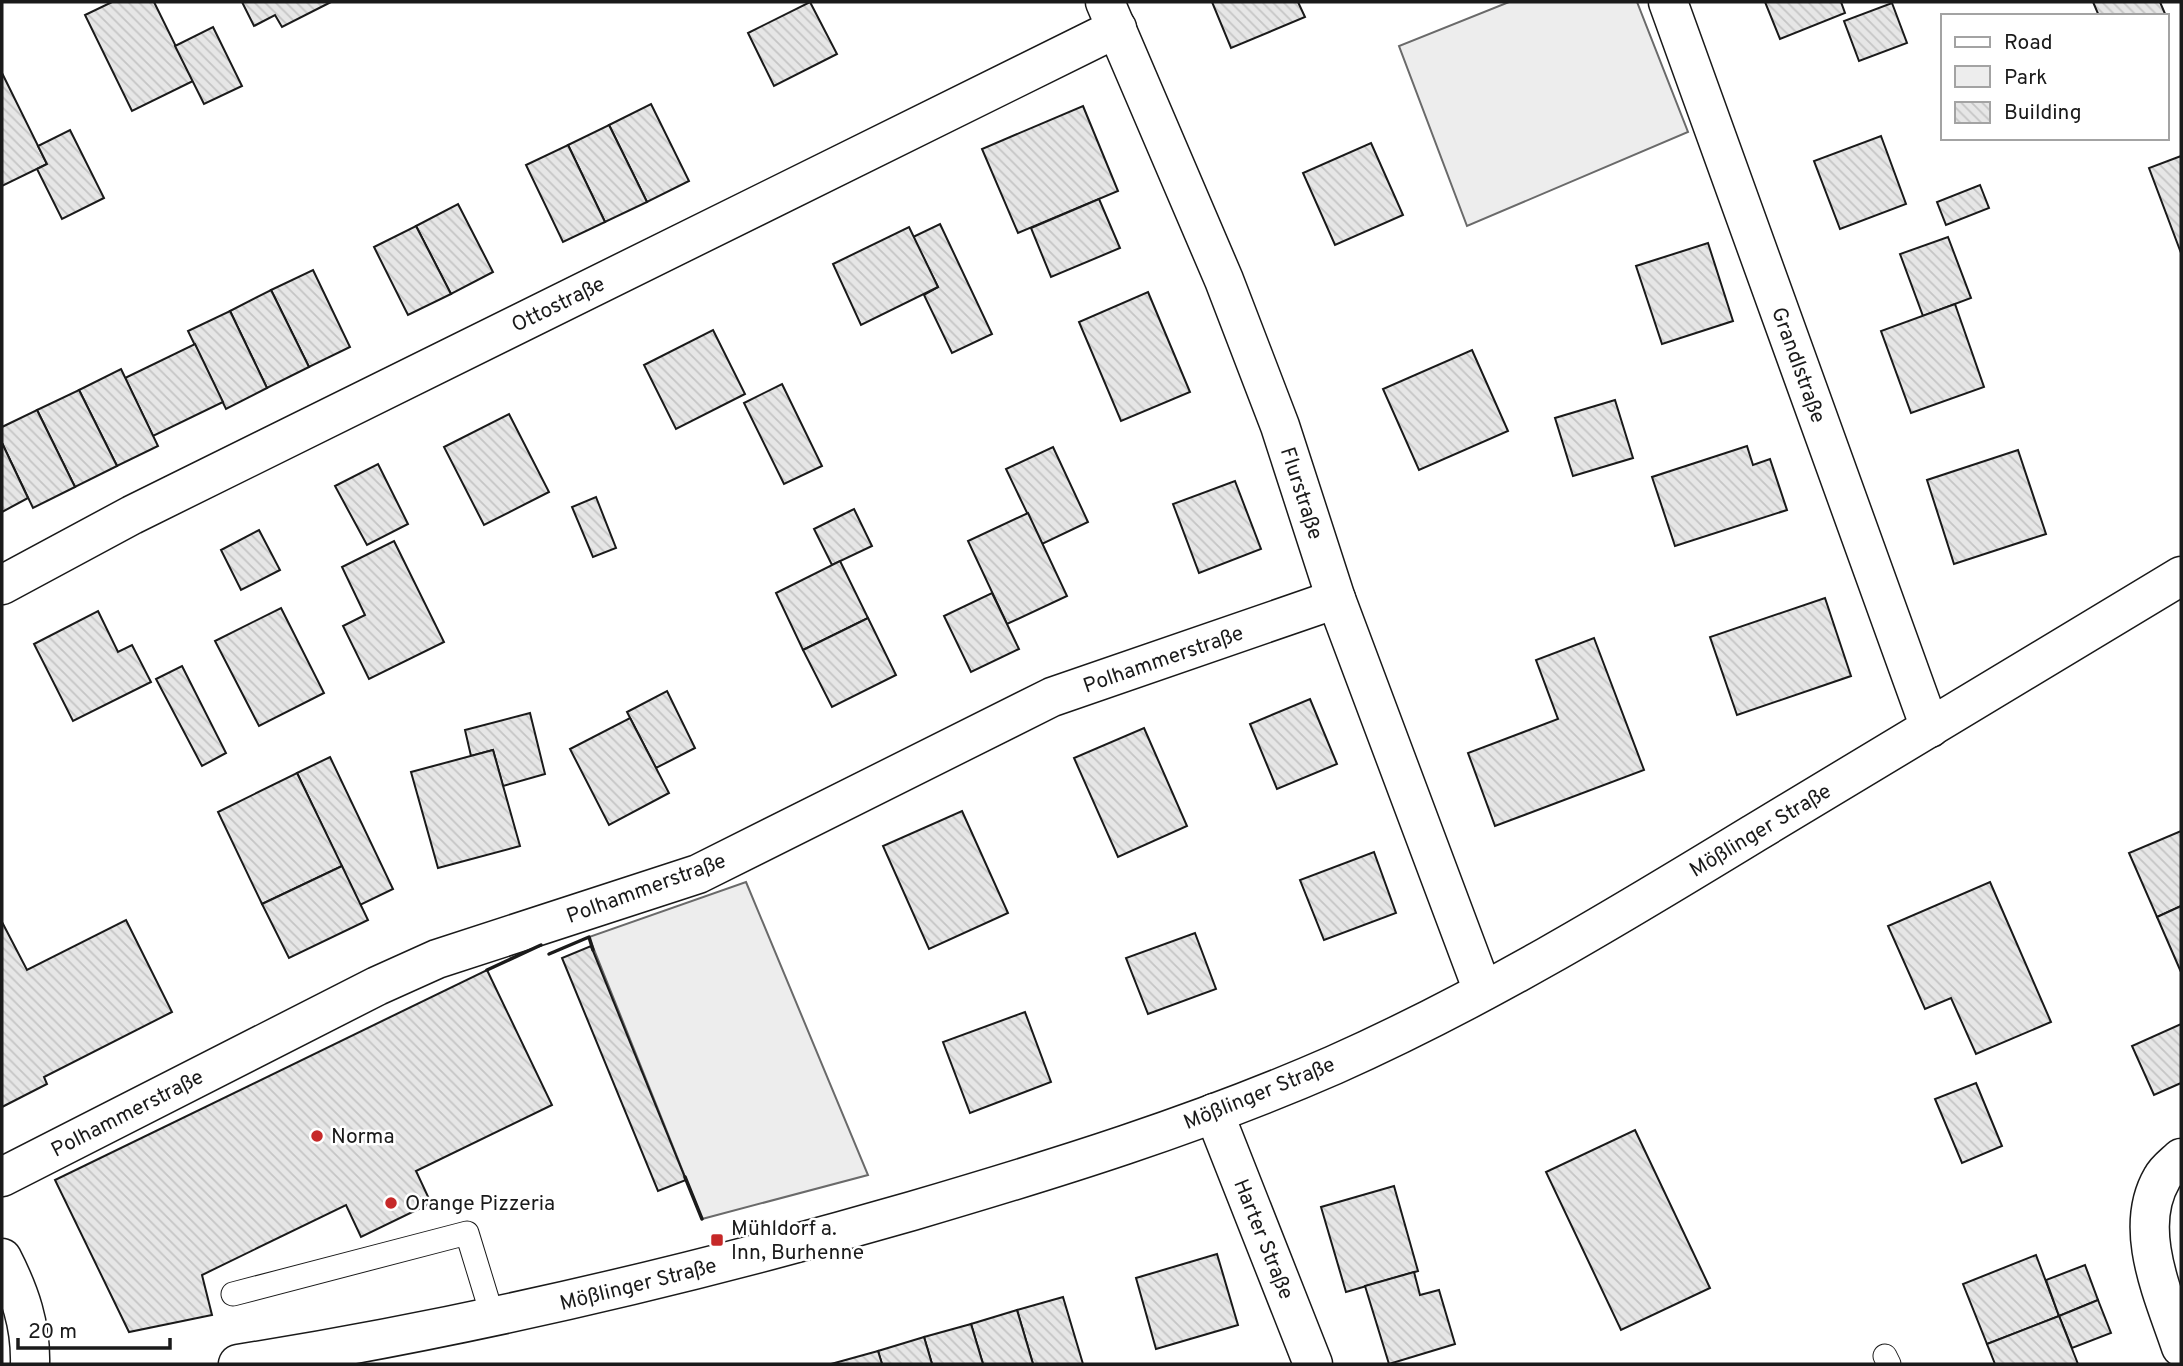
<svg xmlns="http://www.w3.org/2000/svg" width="2183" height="1366" viewBox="0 0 2183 1366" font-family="Overpass,sans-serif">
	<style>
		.green { fill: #ededed; stroke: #6a6a6a; stroke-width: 2 }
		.building { fill: url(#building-back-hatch); stroke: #1a1a1a; stroke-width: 2 }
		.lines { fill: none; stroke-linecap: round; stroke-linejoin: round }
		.lane-casing { stroke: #1a1a1a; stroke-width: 25 }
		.street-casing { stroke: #1a1a1a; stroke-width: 41 }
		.secondary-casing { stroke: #1a1a1a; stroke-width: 41 }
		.lane { stroke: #fff; stroke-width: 23 }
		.street { stroke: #fff; stroke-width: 38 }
		.secondary { stroke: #fff; stroke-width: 38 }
		.wall { stroke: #1a1a1a; stroke-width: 3.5 }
		.poi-dot { fill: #c62828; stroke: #fff; stroke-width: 2.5 }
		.labels { text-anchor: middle; stroke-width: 5; stroke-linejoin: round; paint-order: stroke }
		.street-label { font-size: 21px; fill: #1a1a1a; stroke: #fff }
		.poi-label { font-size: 21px; fill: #1a1a1a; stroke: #fff; text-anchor: start }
	</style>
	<defs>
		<pattern id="building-back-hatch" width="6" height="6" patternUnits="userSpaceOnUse" patternTransform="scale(1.75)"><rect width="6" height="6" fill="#e6e6e6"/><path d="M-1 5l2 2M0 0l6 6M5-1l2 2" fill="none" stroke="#c5c5c5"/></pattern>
	</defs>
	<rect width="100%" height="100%" fill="#fff"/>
	<g class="green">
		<polygon points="1509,2 1637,2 1688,132 1467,226 1399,46"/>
		<polygon points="746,882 868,1175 702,1219 589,937"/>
	</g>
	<g class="building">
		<polygon points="112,2 154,2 193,81 132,111 85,15"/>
		<polygon points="242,2 331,2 282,27 275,15 254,26"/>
		<polygon points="810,2 837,54 774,86 748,33"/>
		<polygon points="1212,2 1298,2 1305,17 1231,48"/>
		<polygon points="1765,2 1841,2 1845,13 1780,39"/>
		<polygon points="2093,2 2160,2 2166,16 2099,16"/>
		<polygon points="1892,3 1907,43 1859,61 1844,21"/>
		<polygon points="213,27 242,86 204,104 175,46"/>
		<polygon points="2,73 47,164 2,186"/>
		<polygon points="651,104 689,181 647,202 609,125"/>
		<polygon points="1083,106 1118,191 1018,233 982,149"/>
		<polygon points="609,125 647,202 605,222 568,145"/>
		<polygon points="70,130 104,198 62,219 37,169 47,164 38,146"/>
		<polygon points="1881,136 1906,204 1840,229 1814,161"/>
		<polygon points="1371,143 1403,215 1335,245 1303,173"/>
		<polygon points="568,145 605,222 563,242 526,165"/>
		<polygon points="2181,156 2181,253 2149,168"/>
		<polygon points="1980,185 1989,208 1946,225 1937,202"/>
		<polygon points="1099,199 1120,248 1051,277 1031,228"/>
		<polygon points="458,204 493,272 451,294 416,226"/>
		<polygon points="940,224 992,334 952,353 924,295 938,287 913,237"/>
		<polygon points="416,226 451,294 408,315 374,247"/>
		<polygon points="909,227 938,287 861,325 833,264"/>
		<polygon points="1948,237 1971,298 1923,316 1900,254"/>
		<polygon points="1708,243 1733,321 1662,344 1636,266"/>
		<polygon points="313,270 350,347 309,367 271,290"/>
		<polygon points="271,290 309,367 267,388 230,311"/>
		<polygon points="1148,292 1190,392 1121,421 1079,322"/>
		<polygon points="1955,304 1984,387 1911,413 1881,331"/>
		<polygon points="230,311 267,388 226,409 188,331"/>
		<polygon points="713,330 745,394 676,429 644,365"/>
		<polygon points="195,344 223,402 153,436 125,378"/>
		<polygon points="1472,350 1508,431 1419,470 1383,389"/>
		<polygon points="121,369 158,446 117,466 79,390"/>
		<polygon points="782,384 822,466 784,484 744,403"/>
		<polygon points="79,390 117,466 75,487 37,410"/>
		<polygon points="1615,400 1633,458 1573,476 1555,418"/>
		<polygon points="37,410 75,487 33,508 2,443 2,427"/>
		<polygon points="509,414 549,492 484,525 444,447"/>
		<polygon points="2,443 28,498 2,512"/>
		<polygon points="1747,446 1753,465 1770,459 1787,510 1675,546 1652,477"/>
		<polygon points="1053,447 1088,522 1042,544 1006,469"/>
		<polygon points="2018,450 2046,534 1954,564 1927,480"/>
		<polygon points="378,464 408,524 367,545 335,486"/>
		<polygon points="1235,481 1261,549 1199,573 1173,504"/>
		<polygon points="596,497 616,548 593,557 572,507"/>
		<polygon points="854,509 872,546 832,565 814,529"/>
		<polygon points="1028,513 1067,596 1007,624 968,541"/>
		<polygon points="259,530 280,570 241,590 221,550"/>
		<polygon points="394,541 444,642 369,679 343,626 365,615 342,567"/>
		<polygon points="840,561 868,618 803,650 776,593"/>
		<polygon points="992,593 1019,649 971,672 944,616"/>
		<polygon points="1825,598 1851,676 1737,715 1710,637"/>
		<polygon points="281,608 324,693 259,726 215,641"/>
		<polygon points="98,611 118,652 132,645 151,682 73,721 34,644"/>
		<polygon points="868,618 896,675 832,707 803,650"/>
		<polygon points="1594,638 1644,770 1495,826 1468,753 1558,719 1536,660"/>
		<polygon points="182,666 226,753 202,766 156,679"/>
		<polygon points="667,691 695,748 656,768 627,712"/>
		<polygon points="1310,699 1337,764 1277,789 1250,724"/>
		<polygon points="530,713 545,774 503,786 493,750 471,756 465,730"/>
		<polygon points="630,718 669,793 609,825 570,749"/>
		<polygon points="1144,728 1187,826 1118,857 1074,758"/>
		<polygon points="493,750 520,846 438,868 411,772"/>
		<polygon points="330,757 393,889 360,905 297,773"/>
		<polygon points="297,773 342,866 262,904 218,812"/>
		<polygon points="962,811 1008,913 929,949 883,846"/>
		<polygon points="2181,831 2181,906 2157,917 2129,853"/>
		<polygon points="1374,852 1396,913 1324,940 1300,880"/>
		<polygon points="342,866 368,920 289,958 262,904"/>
		<polygon points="1990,882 2051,1022 1976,1054 1951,998 1925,1009 1888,926"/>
		<polygon points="2181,906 2181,972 2157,917"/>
		<polygon points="126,920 172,1012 44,1077 47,1084 2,1107 2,922 27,970"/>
		<polygon points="1195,933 1216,989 1148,1014 1126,958"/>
		<polygon points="591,946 686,1180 658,1191 562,958"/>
		<polygon points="487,970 552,1105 416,1171 431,1203 361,1237 346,1205 202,1275 212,1315 129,1332 55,1180"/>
		<polygon points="1025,1012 1051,1082 970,1113 943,1042"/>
		<polygon points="2181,1024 2181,1083 2154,1095 2132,1046"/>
		<polygon points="1976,1083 2002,1146 1962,1163 1935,1099"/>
		<polygon points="1635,1130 1710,1288 1621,1330 1546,1172"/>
		<polygon points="1394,1186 1418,1271 1346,1292 1321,1207"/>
		<polygon points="1217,1254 1238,1325 1156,1349 1136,1278"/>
		<polygon points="2036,1255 2059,1316 1987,1344 1963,1284"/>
		<polygon points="2085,1265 2098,1300 2059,1316 2046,1280"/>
		<polygon points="1414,1272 1420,1295 1439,1290 1455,1344 1389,1364 1365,1286"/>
		<polygon points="1063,1297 1083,1364 1033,1364 1017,1310"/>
		<polygon points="2098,1300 2111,1333 2072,1348 2059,1316"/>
		<polygon points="1017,1310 1033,1364 983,1364 971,1324"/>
		<polygon points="2059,1316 2078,1364 1995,1364 1987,1344"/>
		<polygon points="971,1324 983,1364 932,1364 924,1337"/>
		<polygon points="924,1337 932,1364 882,1364 878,1351"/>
		<polygon points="878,1351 882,1364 831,1364"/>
	</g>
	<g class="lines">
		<defs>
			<g id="lane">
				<polyline points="233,1294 467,1233 493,1318"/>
				<polyline points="1885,1356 1889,1364"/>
			</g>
			<g id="street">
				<polyline points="1105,2 1224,280 1280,426 1336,599 1483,991"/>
				<polyline points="1668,2 1930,728"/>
				<polyline points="2,585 132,515 1117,28"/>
				<polyline points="1214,1113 1313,1364"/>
				<path d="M2181 1158C2175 1164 2166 1170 2162 1178 2132 1229 2164 1296 2181 1347"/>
				<polyline points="2,1177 377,986 437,959 698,874 1052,697 1336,599"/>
				<path d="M2 1258C20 1293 31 1325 30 1364"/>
			</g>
			<path id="secondary" d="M238 1364C466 1328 690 1275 912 1211 1055 1169 1197 1125 1334 1065 1480 1000 1617 917 1753 834 1896 748 2039 662 2181 576"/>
		</defs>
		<use href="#lane" class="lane-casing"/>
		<use href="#street" class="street-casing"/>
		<use href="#secondary" class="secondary-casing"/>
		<use href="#lane" class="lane"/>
		<use href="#street" class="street"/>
		<use href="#secondary" class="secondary"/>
		<g class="wall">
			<polyline points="549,954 589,937 593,950"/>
			<polyline points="487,970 541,945"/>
			<polyline points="685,1177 702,1219"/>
		</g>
	</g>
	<g class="poi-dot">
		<circle cx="317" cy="1136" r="7"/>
		<circle cx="391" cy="1203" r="7"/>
		<rect x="710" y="1233" width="14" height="14" rx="3.5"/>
	</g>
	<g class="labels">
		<g class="street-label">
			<text transform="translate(558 304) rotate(-26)" y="7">Ottostraße</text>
			<text transform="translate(1799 365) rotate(70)" y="7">Grandlstraße</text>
			<text transform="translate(1302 493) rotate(72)" y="7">Flurstraße</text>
			<text transform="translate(1163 659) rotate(-19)" y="7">Polhammerstraße</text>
			<text transform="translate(1760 830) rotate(-31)" y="7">Mößlinger Straße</text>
			<text transform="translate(646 888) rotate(-20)" y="7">Polhammerstraße</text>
			<text transform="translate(1259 1093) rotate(-22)" y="7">Mößlinger Straße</text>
			<text transform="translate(127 1113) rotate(-27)" y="7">Polhammerstraße</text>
			<text transform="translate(1264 1239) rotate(68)" y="7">Harter Straße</text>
			<text transform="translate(638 1284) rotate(-14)" y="7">Mößlinger Straße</text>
		</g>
		<g class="poi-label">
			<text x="331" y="1143">Norma</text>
			<text x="405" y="1210">Orange Pizzeria</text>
			<text x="731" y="1235">Mühldorf a.<tspan x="731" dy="24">Inn, Burhenne</tspan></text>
		</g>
	</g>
	<rect width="2183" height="1366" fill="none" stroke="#1a1a1a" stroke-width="7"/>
	<rect x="1941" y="14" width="228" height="126" fill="#ffffff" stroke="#a3a3a3" stroke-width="2"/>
	<rect x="1955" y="37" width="35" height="10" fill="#ffffff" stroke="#a3a3a3" stroke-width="2"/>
	<text x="2004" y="49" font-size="21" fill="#1a1a1a">Road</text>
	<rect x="1955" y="66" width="35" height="21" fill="#ededed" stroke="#a3a3a3" stroke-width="2"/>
	<text x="2004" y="84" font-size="21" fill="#1a1a1a">Park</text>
	<rect x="1955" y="102" width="35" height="21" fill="url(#building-back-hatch)" stroke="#a3a3a3" stroke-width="2"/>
	<text x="2004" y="119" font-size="21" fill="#1a1a1a">Building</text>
	<path d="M18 1338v10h152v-10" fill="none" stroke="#1a1a1a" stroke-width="3.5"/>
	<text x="28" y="1338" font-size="21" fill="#1a1a1a" stroke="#ffffff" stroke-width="5" paint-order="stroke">20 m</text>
</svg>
